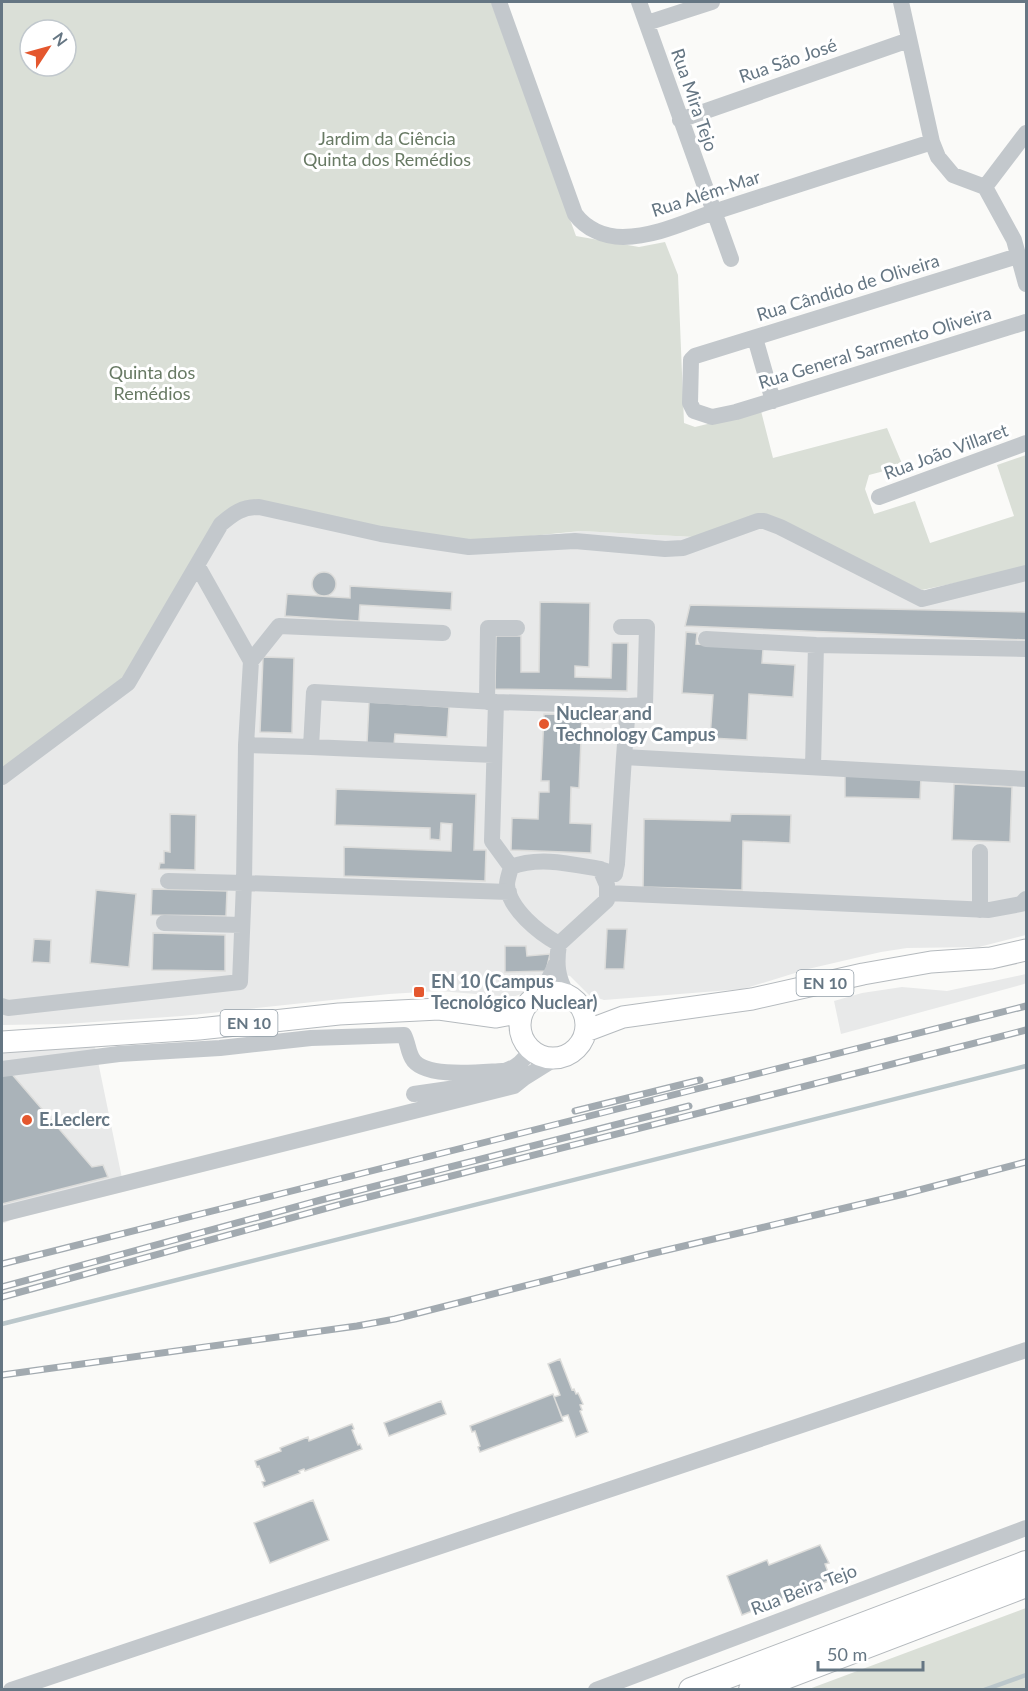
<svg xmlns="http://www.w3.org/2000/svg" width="1028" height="1691" font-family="Lato,sans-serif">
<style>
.built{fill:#e8e9e9}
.green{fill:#dadfd7;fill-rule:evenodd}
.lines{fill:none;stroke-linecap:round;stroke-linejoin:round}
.stream{stroke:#bbc7cb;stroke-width:4.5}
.building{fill:#aab3b9;stroke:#dcdcda;stroke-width:1.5}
.major-casing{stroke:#b5babe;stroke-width:23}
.highway-casing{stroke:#b4b9bd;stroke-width:26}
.minor{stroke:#c3c8cc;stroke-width:16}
.major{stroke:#fff;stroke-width:21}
.highway{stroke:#fff;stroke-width:24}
.rail-casing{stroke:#a2aab0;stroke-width:7}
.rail{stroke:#fff;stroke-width:4.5;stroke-dasharray:14;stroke-linecap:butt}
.poi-dot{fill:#e4572e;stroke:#fff;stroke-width:2}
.labels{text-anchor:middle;stroke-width:6;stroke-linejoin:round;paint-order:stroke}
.shield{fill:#fff;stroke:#939fa8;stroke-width:1.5}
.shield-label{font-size:16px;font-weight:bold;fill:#657683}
.street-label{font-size:18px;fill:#657683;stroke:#fff}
.park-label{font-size:18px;fill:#687a64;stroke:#fff}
.poi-label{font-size:18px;font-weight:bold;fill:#657683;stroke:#fff;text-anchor:start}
</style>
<rect width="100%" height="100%" fill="#fafaf8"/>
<path class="built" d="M233,507L496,542L581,531L694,537L768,517L920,593L1026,570V935L979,947L907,948L881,952L808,969L743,989L604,1000L589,995L570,976L546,971L536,984L521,994L513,997L439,991L389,994L182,1016L65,1024L2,1025V772Z
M1026,974V983L1024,984L841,1034L834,1001L862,993L902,987L947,991Z
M94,1042L124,1188L27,1213L2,1224V1051Z"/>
<path class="green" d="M2,2H491L576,236L639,247L665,242L678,275L684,423L695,427L761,411L773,458L887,428L903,466L869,475L865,489L874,514L915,501L930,543L1014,516L997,465L1026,455V568L922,590L765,515L694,537L581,531L459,543L245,501L123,677L2,772ZM30,30H66V66H30Z
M1026,1608V1689H809Z"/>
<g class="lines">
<path class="stream" d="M2,1324L1026,1066
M984,1690L1026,1675"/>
</g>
<path class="building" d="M312 584a12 12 0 1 1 24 0a12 12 0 1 1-24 0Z
M350,586L452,592L451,610L360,605L359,621L285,616L287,594L350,598Z
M540,602L590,603L589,667L575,666V677L611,678L612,643H628L627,691L495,689L496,636H521V672H539Z
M690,605L1026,612V640L685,626Z
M686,632L697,633L696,644L763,649L762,663L795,665L793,697L749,694L747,740L710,738L713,695L682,693Z
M263,657L294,658L292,733L260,732Z
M369,702L449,707L447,737L395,734L394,745L367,743Z
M544,714L582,715L579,788L571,787L570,823L592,824L591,853L511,850L512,818L538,819L539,792H549V781H541Z
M845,773L921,776L920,799L845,797Z
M954,784L1012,787L1010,842L952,840Z
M336,789L476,794L474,850H486L485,881L344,876V847L451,851L452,824L441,823L440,840L430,839V828L335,825Z
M170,814L196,815L195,870L159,869L160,863H164V851L170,852Z
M731,814L791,815L790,843L743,841L742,890L643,887L644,819L730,821Z
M152,889L227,891L226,916L151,915Z
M96,890L136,894L129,967L90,963Z
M607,929H627L624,969H605Z
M153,933L225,935V971L152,970Z
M34,939L51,940L50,963L32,962Z
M505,946H526L527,956L550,954L546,971L505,972Z
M10,1072L92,1167L103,1165L108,1177L2,1204V1074Z
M560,1359L572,1390L574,1389L576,1394L578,1393L583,1404L580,1405L582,1410L580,1411L588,1432L576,1437L568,1415L562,1417L554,1397L560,1395L548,1364Z
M553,1394L563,1421L480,1452L478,1447L480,1446L475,1431L472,1432L470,1426Z
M441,1401L446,1414L389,1436L384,1423Z
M352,1424L354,1429L352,1430L358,1445L360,1444L362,1449L305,1471L304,1469L299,1471L300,1473L264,1487L262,1482L265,1481L259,1466L257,1467L255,1461L281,1451L280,1448L308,1437L309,1441Z
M313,1500L329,1540L270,1563L254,1523Z
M820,1545L829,1563L825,1564L831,1580L742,1615L727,1576L767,1560L769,1565Z"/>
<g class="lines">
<g class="major-casing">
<path id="major" d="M520 1025a33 33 0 1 1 66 0a33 33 0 1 1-66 0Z
M586,1031L623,1017L752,999L863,974L931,962L991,958L1026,950
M2,1042L199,1029L339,1014L439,1009L496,1017L522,1012"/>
</g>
<g class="highway-casing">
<path id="highway" d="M691,1690L1026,1563
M751,1690L1026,1585"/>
</g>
<path class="minor" d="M499,2L575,214C586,229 604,237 623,237C660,236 688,220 723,209C793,186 862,164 932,142
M639,2L731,259
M901,2L932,142L938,157L953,175L985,187L1014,240L1026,284
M647,23L712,2
M680,120L909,40
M985,187L1026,133
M1018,256L695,356L691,360L690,403L694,411L712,417L736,412L1026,322
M755,338L773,401
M879,497L1026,443
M197,565L251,661
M621,627H647L645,705L628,706
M706,639L816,645L1026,649
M487,702L488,628H517
M246,745L251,661L279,626L443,633
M311,747L246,745L244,883L509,892
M494,755L311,747L314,692L496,702
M813,767L816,645
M2,777L128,683L221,524C234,513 242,507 259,507L381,534L469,547L575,541L665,549L683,548L758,521H764L780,527L922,599L1026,573
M511,867L492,841L496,702L628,706L624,757
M600,869L615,874L617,864L624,757L1026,779
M608,893L989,910L1021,904L1026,899
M980,910V852
M164,923L242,925
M559,944C539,933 509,909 507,885C507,879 510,872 511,867C539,856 571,864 600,869L607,885V900L559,944C556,964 557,977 567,994
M532,999L545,987L556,964
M2,1006L8,1008L240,982L244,883L168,881
M2,1069L119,1054L220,1048L311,1038L404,1035C408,1043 408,1051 412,1058C423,1079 481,1072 502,1071
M496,1073C513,1070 522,1064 531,1049
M414,1094L524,1078L556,1058
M2,1214L514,1086L524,1078
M11,1690L1026,1350
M596,1690L1026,1528"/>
<use href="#major" class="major"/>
<use href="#highway" class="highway"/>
<g class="rail-casing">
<path id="rail" d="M575,1111L700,1080
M2,1264L1026,1006
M2,1287L321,1200L689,1106
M2,1297L349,1202L1026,1030
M2,1375L357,1326L395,1319L650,1254L904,1194L1026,1162"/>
</g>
<use href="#rail" class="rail"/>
</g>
<g class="poi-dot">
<circle cx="544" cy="724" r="6"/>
<rect x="413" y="986" width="12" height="12" rx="3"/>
<circle cx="27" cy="1120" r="6"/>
</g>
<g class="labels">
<g class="shield">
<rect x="796.5" y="970" width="57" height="26" rx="4.5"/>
<rect x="220.5" y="1010" width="57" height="26" rx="4.5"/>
</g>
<g class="shield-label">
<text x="825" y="989">EN 10</text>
<text x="249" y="1029">EN 10</text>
</g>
<g class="street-label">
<text transform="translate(788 61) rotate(-19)" y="6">Rua São José</text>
<text transform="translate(694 100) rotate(71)" y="6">Rua Mira Tejo</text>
<text transform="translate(706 194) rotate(-18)" y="6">Rua Além-Mar</text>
<text transform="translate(848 288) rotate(-17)" y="6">Rua Cândido de Oliveira</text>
<text transform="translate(875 348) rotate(-17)" y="6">Rua General Sarmento Oliveira</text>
<text transform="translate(946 452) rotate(-20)" y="6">Rua João Villaret</text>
<text transform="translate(804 1590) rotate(-21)" y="6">Rua Beira Tejo</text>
</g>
<g class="park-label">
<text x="387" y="145">Jardim da Ciência<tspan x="387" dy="21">Quinta dos Remédios</tspan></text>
<text x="152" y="379">Quinta dos<tspan x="152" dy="21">Remédios</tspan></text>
</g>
<g class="poi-label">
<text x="556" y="720">Nuclear and<tspan x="556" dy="21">Technology Campus</tspan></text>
<text x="431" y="988">EN 10 (Campus<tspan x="431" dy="21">Tecnológico Nuclear)</tspan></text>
<text x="39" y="1126">E.Leclerc</text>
</g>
</g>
<rect width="1028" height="1691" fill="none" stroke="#657683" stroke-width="6"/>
<g transform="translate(48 48) rotate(54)"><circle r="28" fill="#ffffff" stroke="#c1c8cd" stroke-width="1.5"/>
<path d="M0-4.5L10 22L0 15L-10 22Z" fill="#e4572e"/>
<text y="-9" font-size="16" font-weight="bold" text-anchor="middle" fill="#657683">N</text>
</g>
<path d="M818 1661v9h105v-9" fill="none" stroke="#657683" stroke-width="3"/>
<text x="827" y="1661" font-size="18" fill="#657683" stroke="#ffffff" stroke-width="4.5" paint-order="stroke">50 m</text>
</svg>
